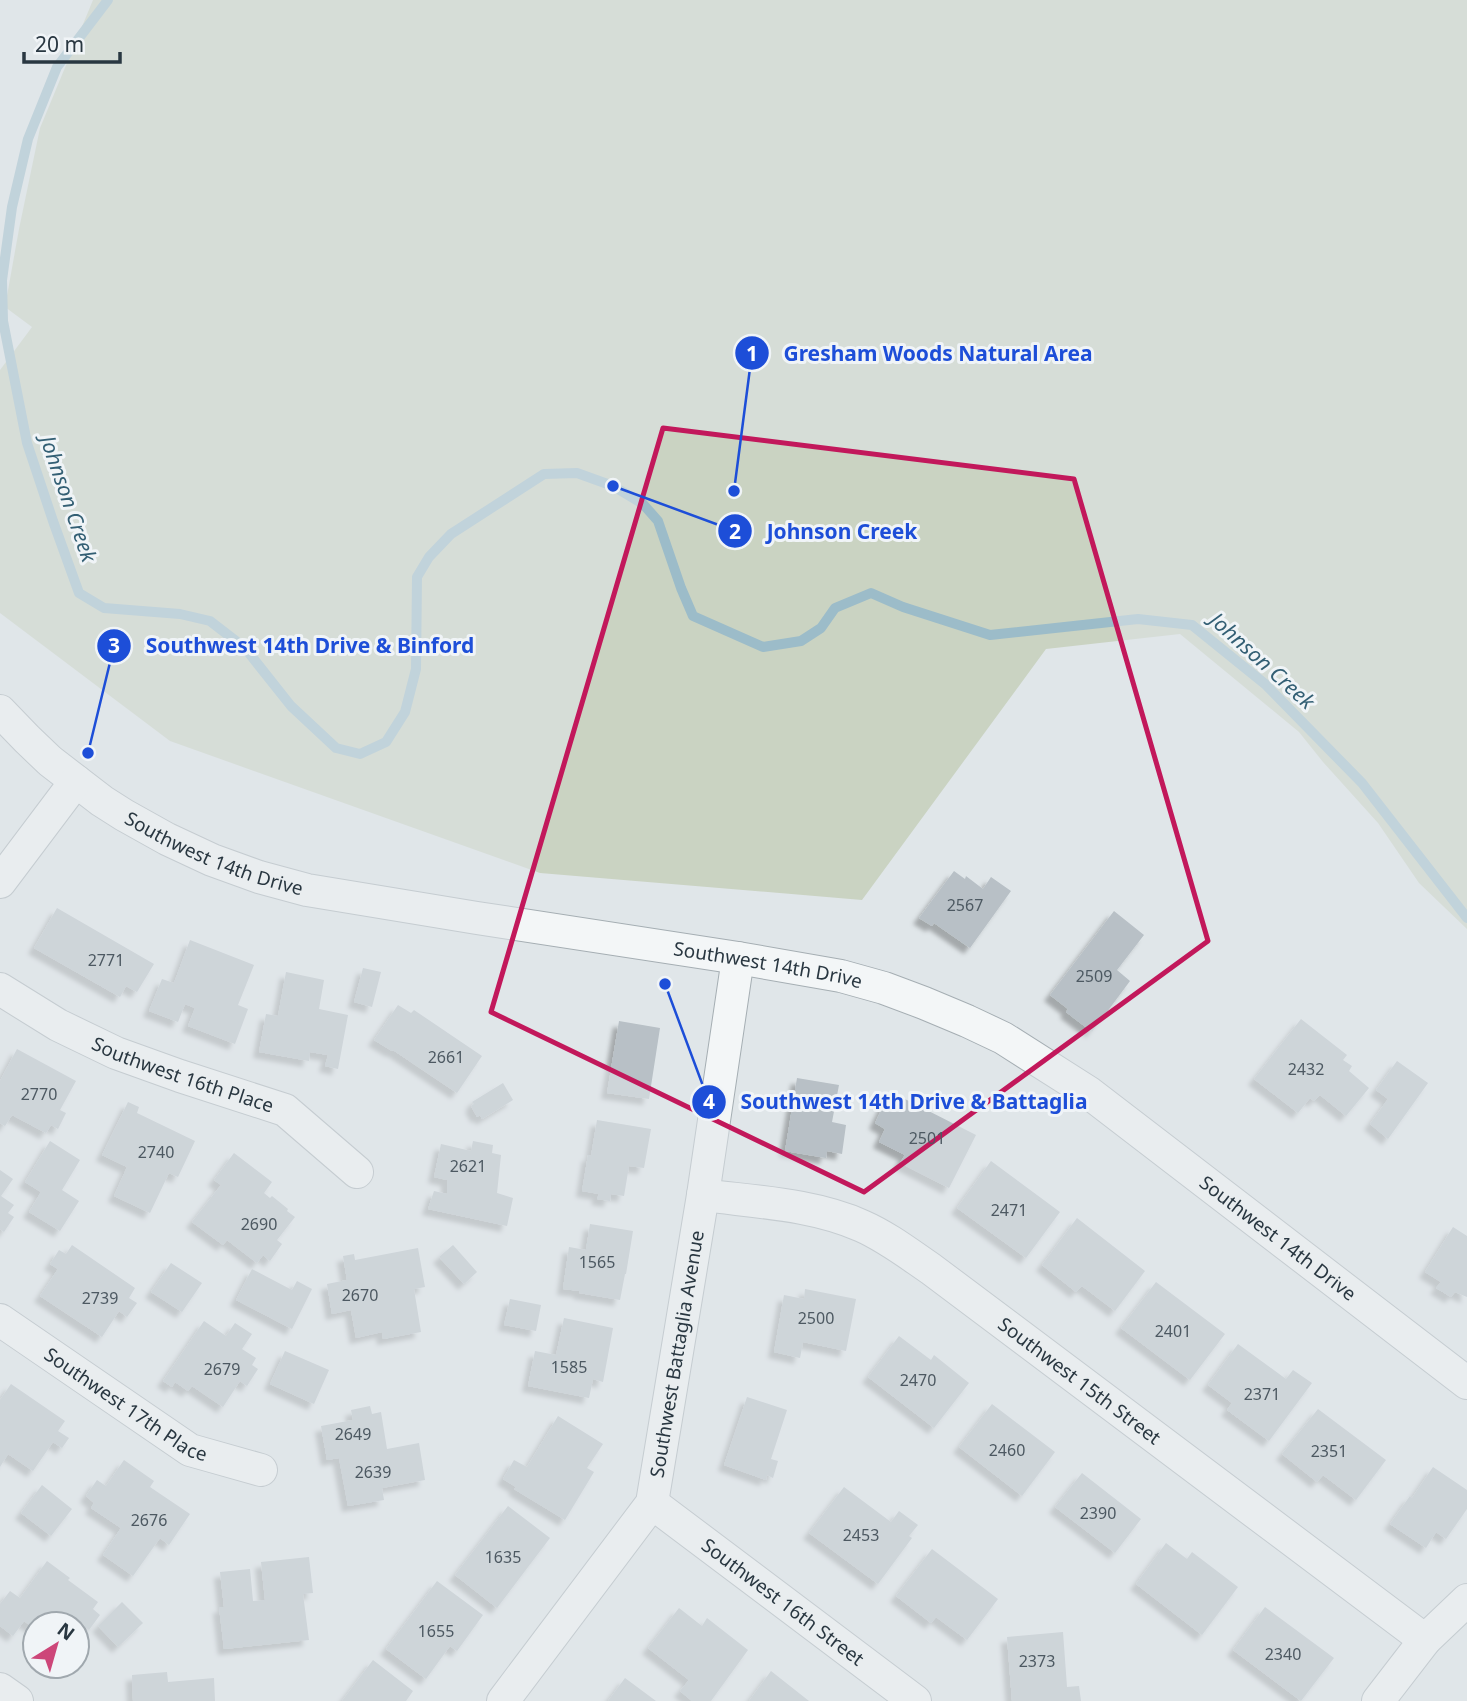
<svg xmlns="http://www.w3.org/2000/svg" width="1467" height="1701" font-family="'Noto Sans',sans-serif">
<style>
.green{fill:#cad3c2}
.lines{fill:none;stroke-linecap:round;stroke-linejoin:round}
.stream{stroke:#9cbcc9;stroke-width:10}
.building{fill:#b8c0c6;filter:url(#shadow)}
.minor-casing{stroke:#a5aeb3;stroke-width:34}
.minor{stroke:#f3f6f7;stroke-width:32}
.marked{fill:none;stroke:#c2185b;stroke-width:5;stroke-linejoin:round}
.labels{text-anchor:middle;stroke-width:6;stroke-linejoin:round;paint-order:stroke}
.number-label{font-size:16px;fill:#4d5962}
.street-label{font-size:19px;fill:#293741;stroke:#f0f4f7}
.water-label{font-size:21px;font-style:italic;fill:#335f74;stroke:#f0f4f7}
.leader{fill:none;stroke:#1d4ed8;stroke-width:2.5}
.callout-dot{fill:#1d4ed8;stroke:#f0f4f7;stroke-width:2.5}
.mark-label{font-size:21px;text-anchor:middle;font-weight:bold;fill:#fff}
.callout-label{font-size:21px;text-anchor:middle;font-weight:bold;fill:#1d4ed8;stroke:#f0f4f7;stroke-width:6;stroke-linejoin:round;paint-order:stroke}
</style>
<defs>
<filter id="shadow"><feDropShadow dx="-6" dy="6" stdDeviation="2" flood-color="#0004"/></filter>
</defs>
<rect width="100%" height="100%" fill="#e0e6e9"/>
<path class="green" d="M93,0H1467V929L1419,883L1378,823L1323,762L1299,732L1180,634L1046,649L862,900L540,873L170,741L0,613V370L32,327L5,307L19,229L40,128Z"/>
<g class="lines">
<path class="stream" d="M108,0L57,67L28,139L12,207L2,280L3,321L27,443L53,521L79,593L104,608L180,614L210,621L245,648L291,706L336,748L360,754L386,742L405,712L416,669L417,577L429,557L451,534L544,474L577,473L613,486L643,504L658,521L681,588L693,616L763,647L801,641L821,628L835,608L871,593L903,607L990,635L1138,619L1192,625L1265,684L1362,783L1467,918"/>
</g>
<path class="building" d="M954,871L965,879L966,876L983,889L991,877L1011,891L970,948L934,923L932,926L919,918Z
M57,908L154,964L137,992L126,986L120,997L34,948Z
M1114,911L1144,935L1117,970L1130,981L1092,1032L1066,1012L1068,1009L1050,995Z
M190,940L254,965L238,1005L248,1009L235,1044L188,1026L195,1008L185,1004L178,1022L149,1011L162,979L174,983Z
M363,968L381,972L372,1007L354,1002Z
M286,972L324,980L319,1009L348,1015L338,1069L325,1066L328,1055L310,1052L309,1061L259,1052L266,1014L278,1016Z
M398,1005L411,1013L414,1010L482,1056L457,1093L393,1050L392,1051L374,1040Z
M1301,1019L1347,1055L1343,1060L1352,1066L1349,1071L1369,1088L1346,1116L1320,1095L1314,1101L1310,1098L1298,1113L1254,1079Z
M619,1021L660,1028L649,1099L607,1093Z
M17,1049L76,1081L60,1110L66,1113L58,1129L51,1125L46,1133L12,1115L5,1126L0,1123V1081Z
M1397,1061L1428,1083L1388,1139L1370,1124L1388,1099L1376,1090Z
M797,1078L839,1085L832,1122L846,1125L842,1154L827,1151L826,1158L785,1151Z
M503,1083L513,1100L482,1119L480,1115L477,1117L471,1106L474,1104L472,1102Z
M888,1096L899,1101L901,1097L976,1135L949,1188L900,1163L905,1155L879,1142L885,1129L875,1123Z
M128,1102L139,1107L137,1113L195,1141L178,1177L169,1173L150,1213L114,1196L127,1167L102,1155Z
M597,1120L651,1129L644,1168L629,1166L624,1196L611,1194L610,1201L597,1199L599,1194L582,1191L588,1155L591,1156Z
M50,1141L80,1160L62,1190L79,1201L60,1231L29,1212L41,1192L25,1182Z
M473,1141L493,1145L492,1153L501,1155L497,1193L513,1198L507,1226L428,1209L434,1191L447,1194V1180L434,1177L441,1144L471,1151Z
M234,1153L272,1182L264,1193L270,1198L272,1196L288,1209L287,1211L295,1217L277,1240L282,1244L270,1261L263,1255L257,1263L227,1240L223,1245L192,1222L221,1185L214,1180Z
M991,1161L1060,1212L1026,1258L957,1208Z
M0,1170L13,1179L1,1196L14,1205L8,1213L14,1217L4,1232L0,1229Z
M1077,1218L1145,1271L1115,1311L1082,1286L1076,1292L1042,1265Z
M590,1224L633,1231L626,1274H625L620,1300L579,1293L580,1291L563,1289L569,1247L586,1250Z
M1453,1227L1467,1236V1297L1455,1292L1451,1297L1436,1288L1441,1282L1425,1272Z
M72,1245L135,1288L129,1298L137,1303L127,1317L119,1311L102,1337L40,1296L58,1269L50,1264L59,1250L66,1254Z
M453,1245L477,1272L464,1284L439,1257Z
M418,1248L425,1287L414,1289L421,1332L383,1339L382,1332L356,1338L351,1310L332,1314L327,1284L347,1280L343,1256L354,1254L355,1260Z
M171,1263L202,1283L182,1312L151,1292Z
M252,1269L292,1290L297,1281L312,1289L292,1329L236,1300Z
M1156,1282L1225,1334L1190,1380L1121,1328Z
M805,1289L856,1299L846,1351L803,1342L800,1358L774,1352L784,1295L804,1299Z
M510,1299L541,1305L536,1331L504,1325Z
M564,1318L613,1328L603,1382L593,1379L589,1398L528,1386L535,1351L556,1355Z
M204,1321L226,1336L235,1323L252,1334L242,1349L256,1358L252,1365L258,1369L247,1386L240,1381L223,1407L192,1386L188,1391L175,1382L172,1387L163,1381Z
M899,1336L931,1360L934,1355L969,1383L934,1428L868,1377Z
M1238,1344L1286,1379L1293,1370L1312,1383L1269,1441L1227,1410L1232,1403L1208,1385Z
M285,1351L329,1370L314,1404L270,1384Z
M11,1384L65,1421L58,1431L69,1438L62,1448L53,1442L33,1471L8,1454L0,1467V1400Z
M747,1397L787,1410L771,1459L778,1461L773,1478L767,1475L766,1480L724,1465Z
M992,1404L1055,1452L1022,1496L959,1447Z
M370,1406L372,1414L381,1412L387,1449L419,1443L425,1480L382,1488L384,1500L348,1506L339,1458L327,1460L321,1426L353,1420L351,1410Z
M1318,1409L1386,1460L1356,1500L1323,1475L1317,1482L1282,1454Z
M558,1416L603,1444L587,1468L594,1472L565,1520L514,1489L516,1487L503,1479L514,1460L527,1467Z
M124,1460L154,1481L150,1487L190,1514L169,1545L160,1538L133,1576L103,1555L121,1528L91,1508L94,1503L86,1496L97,1480L106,1486Z
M1433,1467L1467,1490V1509L1446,1539L1436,1532L1426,1548L1390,1524L1410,1496L1412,1498Z
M1082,1473L1141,1519L1115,1553L1055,1507Z
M42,1485L72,1509L51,1536L21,1513Z
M844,1487L891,1522L899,1511L918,1525L909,1536L912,1538L878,1584L809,1533Z
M508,1506L550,1538L497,1608L455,1575Z
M1166,1543L1187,1559L1192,1552L1238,1587L1202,1635L1136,1584Z
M932,1549L998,1599L967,1640L936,1617L931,1623L896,1596Z
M309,1557L313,1593L303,1594L309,1640L224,1649L219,1607H224L220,1572L250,1569L253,1601L265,1600L261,1562Z
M47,1561L70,1578L68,1580L98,1602L93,1609L100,1615L89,1630L84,1626L77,1636V1624H35V1629L24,1621L13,1636L0,1626V1604L10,1591L20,1598Z
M437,1581L483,1615L457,1651L450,1646L426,1679L386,1649Z
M122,1602L143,1623L118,1647L98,1626Z
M1265,1607L1334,1658L1301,1701L1233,1650Z
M679,1608L702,1626L707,1618L748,1650L711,1701H692L680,1691L689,1680L648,1648Z
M1063,1632L1067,1687L1079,1686L1081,1701H1012L1007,1637Z
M373,1660L413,1691L406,1701H342Z
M771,1671L809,1701H749Z
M167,1672L168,1682L214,1678L215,1701H133L132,1675Z
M625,1678L656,1701H608Z"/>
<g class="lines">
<g class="minor-casing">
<g id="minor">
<path id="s1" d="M0,711L27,739L50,761L102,801L124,815L167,839L212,860L259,877L307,890L477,918L738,958L841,976L884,988L924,1003L967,1021L1003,1038L1088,1092L1467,1383"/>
<path d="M0,882L76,781"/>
<path id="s2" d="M0,989L58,1025L116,1053L180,1076L285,1110L357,1172"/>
<path id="s3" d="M703,1195C755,1202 813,1204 862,1226C887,1237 909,1254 931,1269L1425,1640"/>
<path id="s4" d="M0,1320L190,1450L261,1470"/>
<path id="s5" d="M652,1503L915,1701"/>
<path d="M0,1689L17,1701"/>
<path id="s6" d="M503,1701L652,1503L703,1195L738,958"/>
<path d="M1378,1701L1425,1640L1467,1600"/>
</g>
</g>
<use href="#minor" class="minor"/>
</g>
<path d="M0 0H1467V1701H0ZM663,428L1074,479L1208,941L864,1192L491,1012Z" fill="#e0e6e9" fill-opacity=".55" fill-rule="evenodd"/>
<path class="marked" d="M663,428L1074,479L1208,941L864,1192L491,1012Z"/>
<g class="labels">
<g class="number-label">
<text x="965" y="911">2567</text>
<text x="106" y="966">2771</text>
<text x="1094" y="982">2509</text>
<text x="446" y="1063">2661</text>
<text x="1306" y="1075">2432</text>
<text x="39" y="1100">2770</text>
<text x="927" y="1144">2501</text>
<text x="156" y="1158">2740</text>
<text x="468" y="1172">2621</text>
<text x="1009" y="1216">2471</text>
<text x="259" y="1230">2690</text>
<text x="597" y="1268">1565</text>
<text x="360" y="1301">2670</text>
<text x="100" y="1304">2739</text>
<text x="816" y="1324">2500</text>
<text x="1173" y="1337">2401</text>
<text x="569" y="1373">1585</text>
<text x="222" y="1375">2679</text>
<text x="918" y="1386">2470</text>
<text x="1262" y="1400">2371</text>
<text x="353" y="1440">2649</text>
<text x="1007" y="1456">2460</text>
<text x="1329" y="1457">2351</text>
<text x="373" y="1478">2639</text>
<text x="1098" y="1519">2390</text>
<text x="149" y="1526">2676</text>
<text x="861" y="1541">2453</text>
<text x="503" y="1563">1635</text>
<text x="436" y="1637">1655</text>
<text x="1283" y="1660">2340</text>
<text x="1037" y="1667">2373</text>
</g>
<g class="street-label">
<text dy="7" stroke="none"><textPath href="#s1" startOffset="261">Southwest 14th Drive</textPath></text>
<text dy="7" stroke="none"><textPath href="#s1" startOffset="828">Southwest 14th Drive</textPath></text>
<text dy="7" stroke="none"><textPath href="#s2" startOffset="203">Southwest 16th Place</textPath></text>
<text dy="7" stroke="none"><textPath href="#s1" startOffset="1416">Southwest 14th Drive</textPath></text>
<text dy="7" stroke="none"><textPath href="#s6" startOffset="399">Southwest Battaglia Avenue</textPath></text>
<text dy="7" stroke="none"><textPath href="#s3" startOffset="430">Southwest 15th Street</textPath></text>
<text dy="7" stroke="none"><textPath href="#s4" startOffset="152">Southwest 17th Place</textPath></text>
<text dy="7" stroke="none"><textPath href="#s5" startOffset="164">Southwest 16th Street</textPath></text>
</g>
<g class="water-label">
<text transform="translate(68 499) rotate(71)" y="7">Johnson Creek</text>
<text transform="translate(1262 661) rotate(42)" y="7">Johnson Creek</text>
</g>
</g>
<path class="leader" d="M734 491L752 353M613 486L735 531M88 753L114 646M665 984L709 1102"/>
<g class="callout-dot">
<circle cx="734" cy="491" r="7"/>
<circle cx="613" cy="486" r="7"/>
<circle cx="88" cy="753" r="7"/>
<circle cx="665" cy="984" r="7"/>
<circle cx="752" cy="353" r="18"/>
<circle cx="735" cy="531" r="18"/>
<circle cx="114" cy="646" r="18"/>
<circle cx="709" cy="1102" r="18"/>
</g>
<g class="mark-label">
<text x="752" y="361">1</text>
<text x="735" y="539">2</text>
<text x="114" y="653">3</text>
<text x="709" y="1109">4</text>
</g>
<g class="callout-label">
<text x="938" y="361">Gresham Woods Natural Area</text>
<text x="842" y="539">Johnson Creek</text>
<text x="310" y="653">Southwest 14th Drive &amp; Binford</text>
<text x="914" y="1109">Southwest 14th Drive &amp; Battaglia</text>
</g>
<g transform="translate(56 1645) rotate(37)"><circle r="33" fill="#f0f4f7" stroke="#a0a8ae" stroke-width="2"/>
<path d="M0-5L12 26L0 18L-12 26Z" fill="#cd4679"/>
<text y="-10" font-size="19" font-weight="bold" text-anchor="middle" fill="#293741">N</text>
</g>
<path d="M24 52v10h96v-10" fill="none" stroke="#293741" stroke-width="3.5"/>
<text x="35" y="52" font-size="21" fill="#293741" stroke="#f0f4f7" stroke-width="5" paint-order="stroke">20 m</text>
</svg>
